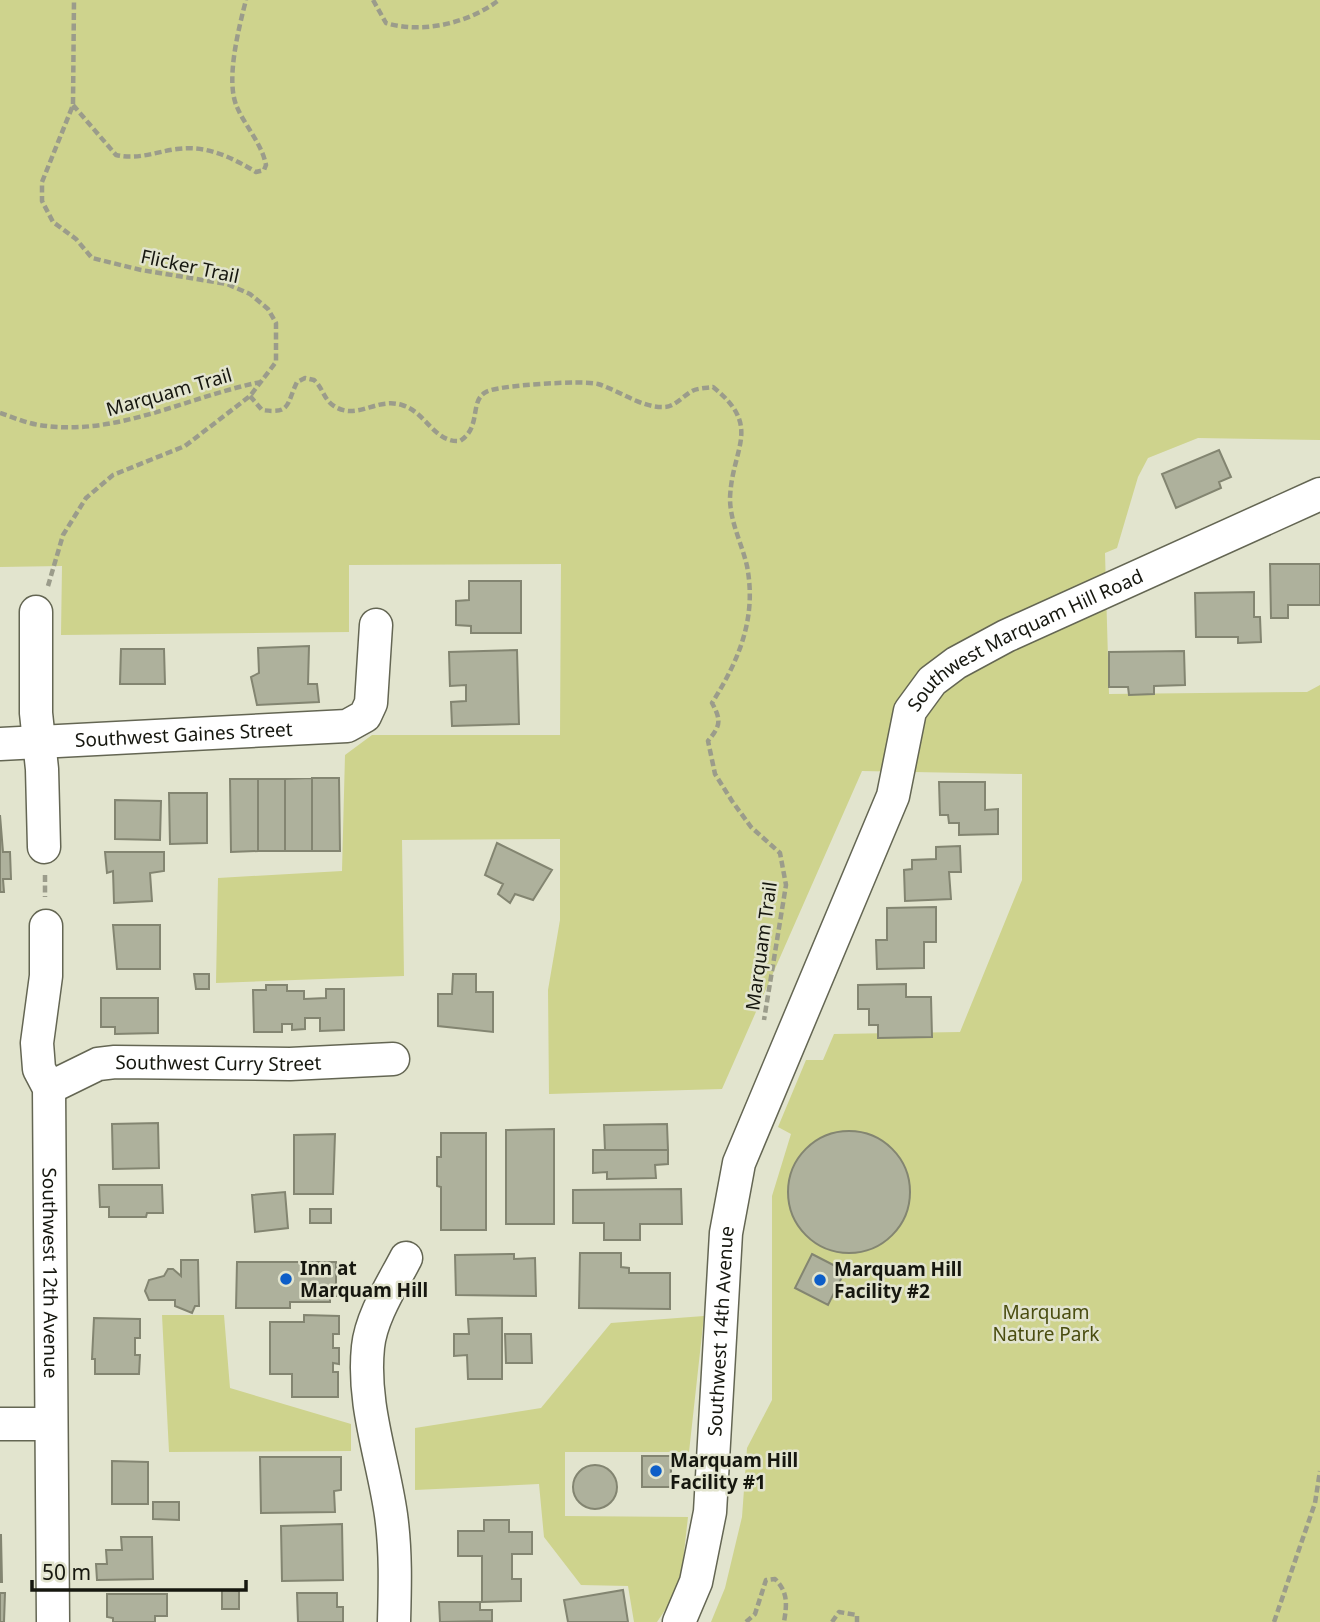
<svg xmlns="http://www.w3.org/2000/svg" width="1320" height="1622" font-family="'Noto Sans',sans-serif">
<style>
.green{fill:#ced38d}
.building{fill:#aeb19c;stroke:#838571;stroke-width:2}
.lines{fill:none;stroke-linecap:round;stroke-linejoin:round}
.minor-casing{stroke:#646653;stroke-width:35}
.path{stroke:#9b9c8b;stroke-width:4.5;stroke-dasharray:7 3.5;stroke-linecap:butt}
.minor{stroke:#fff;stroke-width:32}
.poi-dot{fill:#0d5ec8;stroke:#e2e4ce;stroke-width:2.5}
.labels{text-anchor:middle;stroke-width:5;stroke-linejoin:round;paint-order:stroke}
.street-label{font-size:19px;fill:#16170f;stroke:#e2e4ce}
.poi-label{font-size:19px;font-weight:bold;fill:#16170f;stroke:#e2e4ce;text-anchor:start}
.park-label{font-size:19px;fill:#4a4d10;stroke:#e2e4ce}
</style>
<rect width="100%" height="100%" fill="#e2e4ce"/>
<path class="green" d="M0,0H1320V440L1198,438L1148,458L1138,477L1117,548L1105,553L1109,694L1307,692L1320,685V1622H711L725,1588L742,1517L747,1448L772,1400V1196L791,1134L778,1127L806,1060H823L834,1034L960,1032L1022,880V774L862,771L722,1089L549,1094L548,990L560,920V839L402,840L404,976L216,983L218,878L342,871L345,755L372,735H560L561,564L349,565V632L61,635L62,566L0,567Z
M162,1315H224L230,1388L351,1424V1451L169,1452Z
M704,1316L689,1452H565V1516L688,1517L680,1588L657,1622H634L628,1586L581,1585L544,1537L539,1484L415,1490V1428L541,1408L611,1323Z"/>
<path class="building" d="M1219,450L1231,477L1219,482L1221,488L1176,508L1162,474Z
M1270,564H1320V605H1288V618H1271Z
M469,581H521V633H471V626L456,625V601L469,600Z
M1254,592V617H1260L1261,642L1238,643V637H1196L1195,593Z
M309,646L308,684H317L319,702L257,705L251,677L259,673L258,648Z
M121,649H164L165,684H120Z
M517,650L519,724L452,726L451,702L466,701V685L450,686L449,652Z
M1184,651L1185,685L1154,686V694L1129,695L1128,687H1109V652Z
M312,778V851H285V779Z
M312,778H339L340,851H312Z
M230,779H258V851L231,852Z
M258,779H285V851H258Z
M939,782H985V810L998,809V834L959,835V823H949L948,815H940Z
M169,793H207V843L170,844Z
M115,800L161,801L160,840L115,839Z
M0,815L3,852H10L11,879H3L4,892H0Z
M497,843L552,870L533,900L515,894L510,903L498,894L503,884L485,875Z
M960,846L961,872H949L951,899L905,901L904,870L912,869V860L936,859V847Z
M105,852H164V871L150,873L152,901L114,903L113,871L107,873Z
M936,907V942H924V968L877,969L876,940H887V908Z
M113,925H160V969H117Z
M194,974H209V989H196Z
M453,974H476V992H493V1032L438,1026V994H452Z
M906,984V997H931L932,1037L878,1038V1025H869V1009H858V985Z
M266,985H287V991H304V999L326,998V989H344V1030L320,1031V1018H305V1029L292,1030V1024H282V1032H254L253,990H266Z
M101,998H158V1033L115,1034V1027H101Z
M158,1123L159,1168L113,1169L112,1124Z
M667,1124L668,1150H605L604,1125Z
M554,1129V1224H506V1130Z
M788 1192a61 61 0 1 1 122 0a61 61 0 1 1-122 0Z
M441,1133H486V1230H441V1187L437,1186V1157H441Z
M335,1134L333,1194H294V1135Z
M593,1150H668V1164L655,1165L656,1178L607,1179V1172L593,1173Z
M99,1185H162L163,1213H147L146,1217H109V1207H100Z
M681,1189L682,1224H640V1240H604V1223H573V1190Z
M285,1192L288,1228L255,1232L252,1195Z
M310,1209H331V1223H310Z
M580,1253H621V1267L629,1268V1273H670V1309L579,1308Z
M514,1254V1259L535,1258L536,1296L456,1295L455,1255Z
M812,1254L845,1271L828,1305L795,1288Z
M181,1260H198L199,1306H195L192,1313L175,1306V1300H149L145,1291L149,1280L164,1276L168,1269H173L181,1276Z
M237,1262H336V1296H330V1302H290V1308H236Z
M304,1315L339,1316V1334H333V1348H339V1364L333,1363V1372H338V1397H292V1374H270V1322H304Z
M94,1318L140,1319V1338H135V1355H140L139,1374H95V1359H92Z
M502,1318V1379H468L467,1355L454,1356V1334H469L468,1319Z
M505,1334H531L532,1363H506Z
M642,1456H671V1487H642Z
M260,1457H341V1490L334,1491L335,1512L261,1513Z
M112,1461L148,1462V1504H112Z
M573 1487a22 22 0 1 1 44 0a22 22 0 1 1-44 0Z
M153,1502H179V1520L153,1519Z
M484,1520H509V1532H532V1554H512V1579H521V1601L482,1602V1556H458V1531H484Z
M342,1524L343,1580L282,1581L281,1526Z
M0,1535H1L2,1582H0Z
M121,1537H152L153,1579L97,1580L96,1564H107L106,1550H122Z
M222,1590L239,1591V1609H222Z
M623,1590L628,1622H568L564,1600Z
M0,1593H5L4,1622H0Z
M297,1593H337V1607H343V1622H298Z
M107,1594H167V1616H155V1622H113V1618L107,1617Z
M439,1602H480V1610H492V1621L440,1622Z"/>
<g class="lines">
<g class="minor-casing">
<g id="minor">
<path d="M36,612V713L42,769L44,847"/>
<path id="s1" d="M0,744L347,726L365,716L371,703L376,625"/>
<path id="s2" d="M46,926V976L37,1043L39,1069L49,1088L53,1622"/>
<path id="s3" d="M49,1088L98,1064L115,1062L290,1064L393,1059"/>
<path d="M0,1424H51"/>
<path d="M394,1622C395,1586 396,1551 391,1515C383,1458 362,1405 368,1347C371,1317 392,1285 406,1258"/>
<path id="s4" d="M679,1622L696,1582L710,1512L726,1233L739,1163L893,796L910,711L932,681L956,663L1006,636L1320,494"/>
</g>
</g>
<path class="path" d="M373,0L386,23C423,34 469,23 499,0
M73,105L116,155C138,160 155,152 177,149C207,145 231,157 256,172L264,170L266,165C262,144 245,126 237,107C225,81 239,27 246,0
M250,396L262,410C291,414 286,405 297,382L305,378L314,380C323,388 324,400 334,406C357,421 376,397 402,405C426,412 434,443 460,441C482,427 469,401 486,392C497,385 585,380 598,384C620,391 642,408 664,407C675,407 683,396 692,391C698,388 706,388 713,387C763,427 732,447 730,498C730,522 742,544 747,566C757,618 739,660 712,703C722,721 720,726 708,741L715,774L732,801L751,827L780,853L786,885L764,1020
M0,413C15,418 31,425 47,426C120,435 190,396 261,382
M48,586L63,535L86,498L113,475L185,446L250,396L276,362V323L268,309L250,294L227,284L141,270L92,258L76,239L53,222L42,201V182L73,105L74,0
M45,875V897
M746,1622L755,1614L766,1580L775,1579C788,1592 787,1604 784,1622
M832,1622L839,1612L857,1615V1622
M1274,1622L1315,1503L1320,1471"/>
<use href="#minor" class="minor"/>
</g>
<g class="poi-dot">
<circle cx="286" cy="1279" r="7"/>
<circle cx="820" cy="1280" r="7"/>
<circle cx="656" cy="1471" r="7"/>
</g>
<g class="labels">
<g class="street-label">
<text transform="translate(190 266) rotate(12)" y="7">Flicker Trail</text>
<text transform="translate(169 392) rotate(-16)" y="7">Marquam Trail</text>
<text dy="7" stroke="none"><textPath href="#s4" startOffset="1088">Southwest Marquam Hill Road</textPath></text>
<text dy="7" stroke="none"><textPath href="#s1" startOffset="184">Southwest Gaines Street</textPath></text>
<text transform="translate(761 946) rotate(-82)" y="7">Marquam Trail</text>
<text dy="7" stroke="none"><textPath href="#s3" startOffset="175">Southwest Curry Street</textPath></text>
<text dy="7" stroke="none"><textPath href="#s2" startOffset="350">Southwest 12th Avenue</textPath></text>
<text dy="7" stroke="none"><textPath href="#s4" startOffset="296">Southwest 14th Avenue</textPath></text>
</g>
<g class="poi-label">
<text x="300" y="1275">Inn at<tspan x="300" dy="22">Marquam Hill</tspan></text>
<text x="834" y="1276">Marquam Hill<tspan x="834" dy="22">Facility #2</tspan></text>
<text x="670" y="1467">Marquam Hill<tspan x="670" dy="22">Facility #1</tspan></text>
</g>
<g class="park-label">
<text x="1046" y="1319">Marquam<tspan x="1046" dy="22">Nature Park</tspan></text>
</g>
</g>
<path d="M32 1580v10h214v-10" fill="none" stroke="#16170f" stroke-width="3.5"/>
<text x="42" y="1580" font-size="21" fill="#16170f" stroke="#e2e4ce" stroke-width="5" paint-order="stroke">50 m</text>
</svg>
